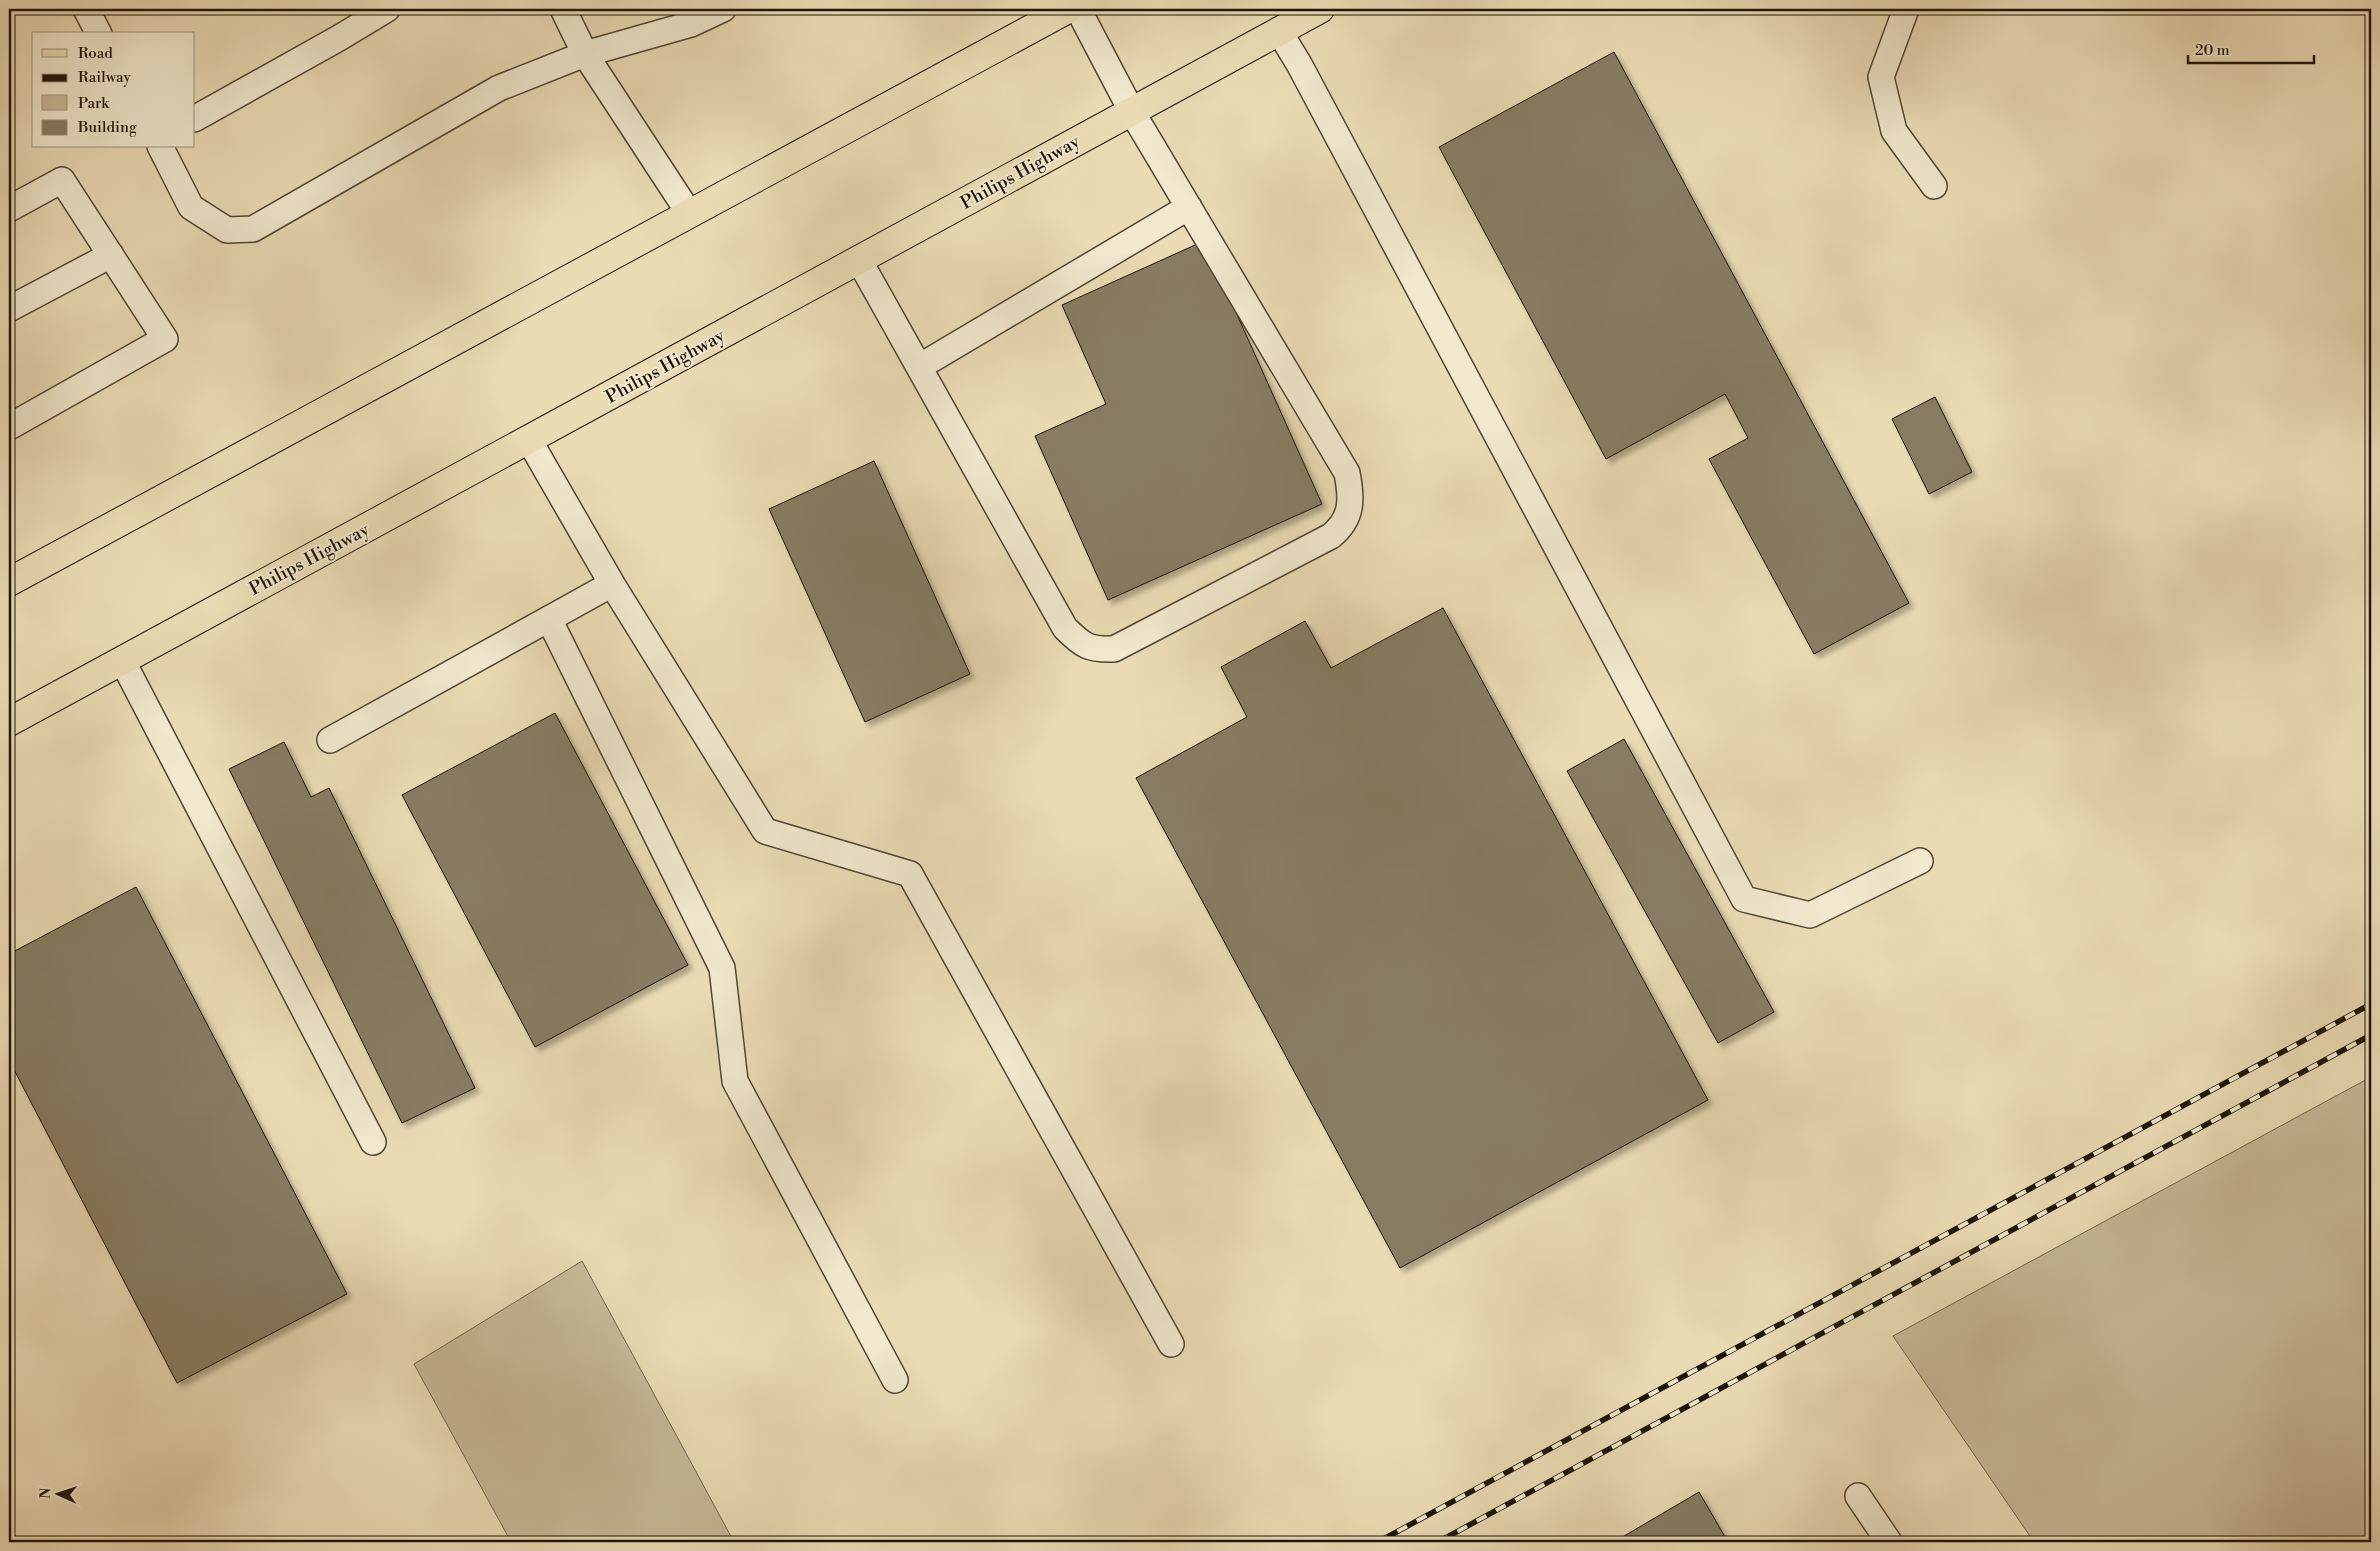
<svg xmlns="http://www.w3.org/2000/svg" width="2380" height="1551" font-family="'Libre Bodoni',serif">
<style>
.green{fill:#c7b997;stroke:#726652}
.building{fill:#887b63;stroke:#1e140c;filter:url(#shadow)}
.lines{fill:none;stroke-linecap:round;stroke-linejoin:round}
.lane-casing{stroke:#514636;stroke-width:28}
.primary-casing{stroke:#1e140c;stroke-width:30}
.lane{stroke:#f1e8ce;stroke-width:25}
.primary{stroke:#eadbb4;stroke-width:28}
.rail-casing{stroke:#1e140c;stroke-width:5.5}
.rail{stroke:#f1e8ce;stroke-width:4;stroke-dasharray:11;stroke-linecap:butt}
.labels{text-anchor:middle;stroke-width:4;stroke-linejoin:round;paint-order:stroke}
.street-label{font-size:18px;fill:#1e140c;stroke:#f1e8ce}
</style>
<defs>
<filter id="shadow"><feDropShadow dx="4.5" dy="4.5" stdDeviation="2.5" flood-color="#0004"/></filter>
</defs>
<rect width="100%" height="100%" fill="#eadbb4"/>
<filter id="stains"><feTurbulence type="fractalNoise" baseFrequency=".004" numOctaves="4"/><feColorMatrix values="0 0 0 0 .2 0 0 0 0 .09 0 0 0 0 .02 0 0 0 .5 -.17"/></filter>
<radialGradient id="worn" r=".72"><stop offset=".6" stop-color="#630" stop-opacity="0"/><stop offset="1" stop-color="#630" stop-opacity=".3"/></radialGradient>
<path class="green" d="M2371,1077V1542H2034L1893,1336Z
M582,1261L734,1542H511L414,1364Z"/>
<path class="building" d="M1614,52L1909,603L1814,654L1709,459L1748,438L1725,394L1606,459L1439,147Z
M1204,241L1322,504L1108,600L1035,436L1106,404L1062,305Z
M1935,397L1972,472L1929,494L1892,419Z
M874,461L970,674L865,722L769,509Z
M1443,608L1708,1100L1400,1268L1136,778L1247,717L1221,667L1305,621L1331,668Z
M555,713L688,965L535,1047L402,795Z
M1624,739L1774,1012L1718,1043L1567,771Z
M284,742L311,797L329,788L475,1088L402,1123L229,769Z
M136,887L347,1294L177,1383L9,1060V954Z
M1699,1492L1728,1542H1621L1619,1539Z"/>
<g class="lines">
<g class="lane-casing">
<path id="lane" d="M86,9L99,34
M563,9L585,54L689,213
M1906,9L1881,77L1894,131L1934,186
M1279,31L1299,64L1744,899L1810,915L1920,861
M194,119L339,38L387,9
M160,146L191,207L227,230L253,229L499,88L585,54L691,24L723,9
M9,209L62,180L165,339L9,427
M859,260L1065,628C1083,646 1089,650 1114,649L1331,536C1353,518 1352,499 1347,473L1132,112L1078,9
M9,309L111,255
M919,367L1189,207
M612,584L765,831L910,874L1171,1344
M549,619L722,968L735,1081L895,1380
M122,660L373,1142
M330,740L612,584L529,440
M1858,1496L1889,1542"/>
</g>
<g class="primary-casing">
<path id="primary" d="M9,582L1068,9
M9,722L1320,9"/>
</g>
<use href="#lane" class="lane"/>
<use href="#primary" class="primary"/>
<g class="rail-casing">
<path id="rail" d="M1378,1542L2371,1004
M1438,1542L2371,1035"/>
</g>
<use href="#rail" class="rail"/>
</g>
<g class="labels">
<g class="street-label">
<text transform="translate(1020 172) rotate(-29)" y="6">Philips Highway</text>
<text transform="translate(665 366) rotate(-29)" y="6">Philips Highway</text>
<text transform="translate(309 559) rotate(-28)" y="6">Philips Highway</text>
</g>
</g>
<rect width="2380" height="1551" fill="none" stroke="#eadbb4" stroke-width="30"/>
<rect x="10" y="10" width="2360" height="1531" fill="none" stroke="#1e140c" stroke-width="2.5"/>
<rect x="15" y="15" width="2350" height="1521" fill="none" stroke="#1e140c"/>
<rect x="32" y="32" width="162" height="115" fill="#f1e8ce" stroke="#9d9380"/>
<rect x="42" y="49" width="25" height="8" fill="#eadbb4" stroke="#9d9380"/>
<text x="78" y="58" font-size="15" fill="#1e140c">Road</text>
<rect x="42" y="74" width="25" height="8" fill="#1e140c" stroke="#9d9380"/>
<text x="78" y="82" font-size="15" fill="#1e140c">Railway</text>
<rect x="42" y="95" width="25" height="15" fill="#c7b997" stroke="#9d9380"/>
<text x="78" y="108" font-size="15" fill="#1e140c">Park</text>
<rect x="42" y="120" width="25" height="15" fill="#887b63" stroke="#9d9380"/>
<text x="78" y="132" font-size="15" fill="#1e140c">Building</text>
<g transform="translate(58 1494) rotate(273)" stroke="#f1e8ce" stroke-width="4" paint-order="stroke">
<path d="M0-4L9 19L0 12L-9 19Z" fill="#1e140c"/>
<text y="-8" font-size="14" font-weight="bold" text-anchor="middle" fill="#1e140c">N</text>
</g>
<path d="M2188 55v8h126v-8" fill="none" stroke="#1e140c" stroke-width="2.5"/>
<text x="2195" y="55" font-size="15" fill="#1e140c" stroke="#f1e8ce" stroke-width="4" paint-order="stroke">20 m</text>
<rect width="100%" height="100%" filter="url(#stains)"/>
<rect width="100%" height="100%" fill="url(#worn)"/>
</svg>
